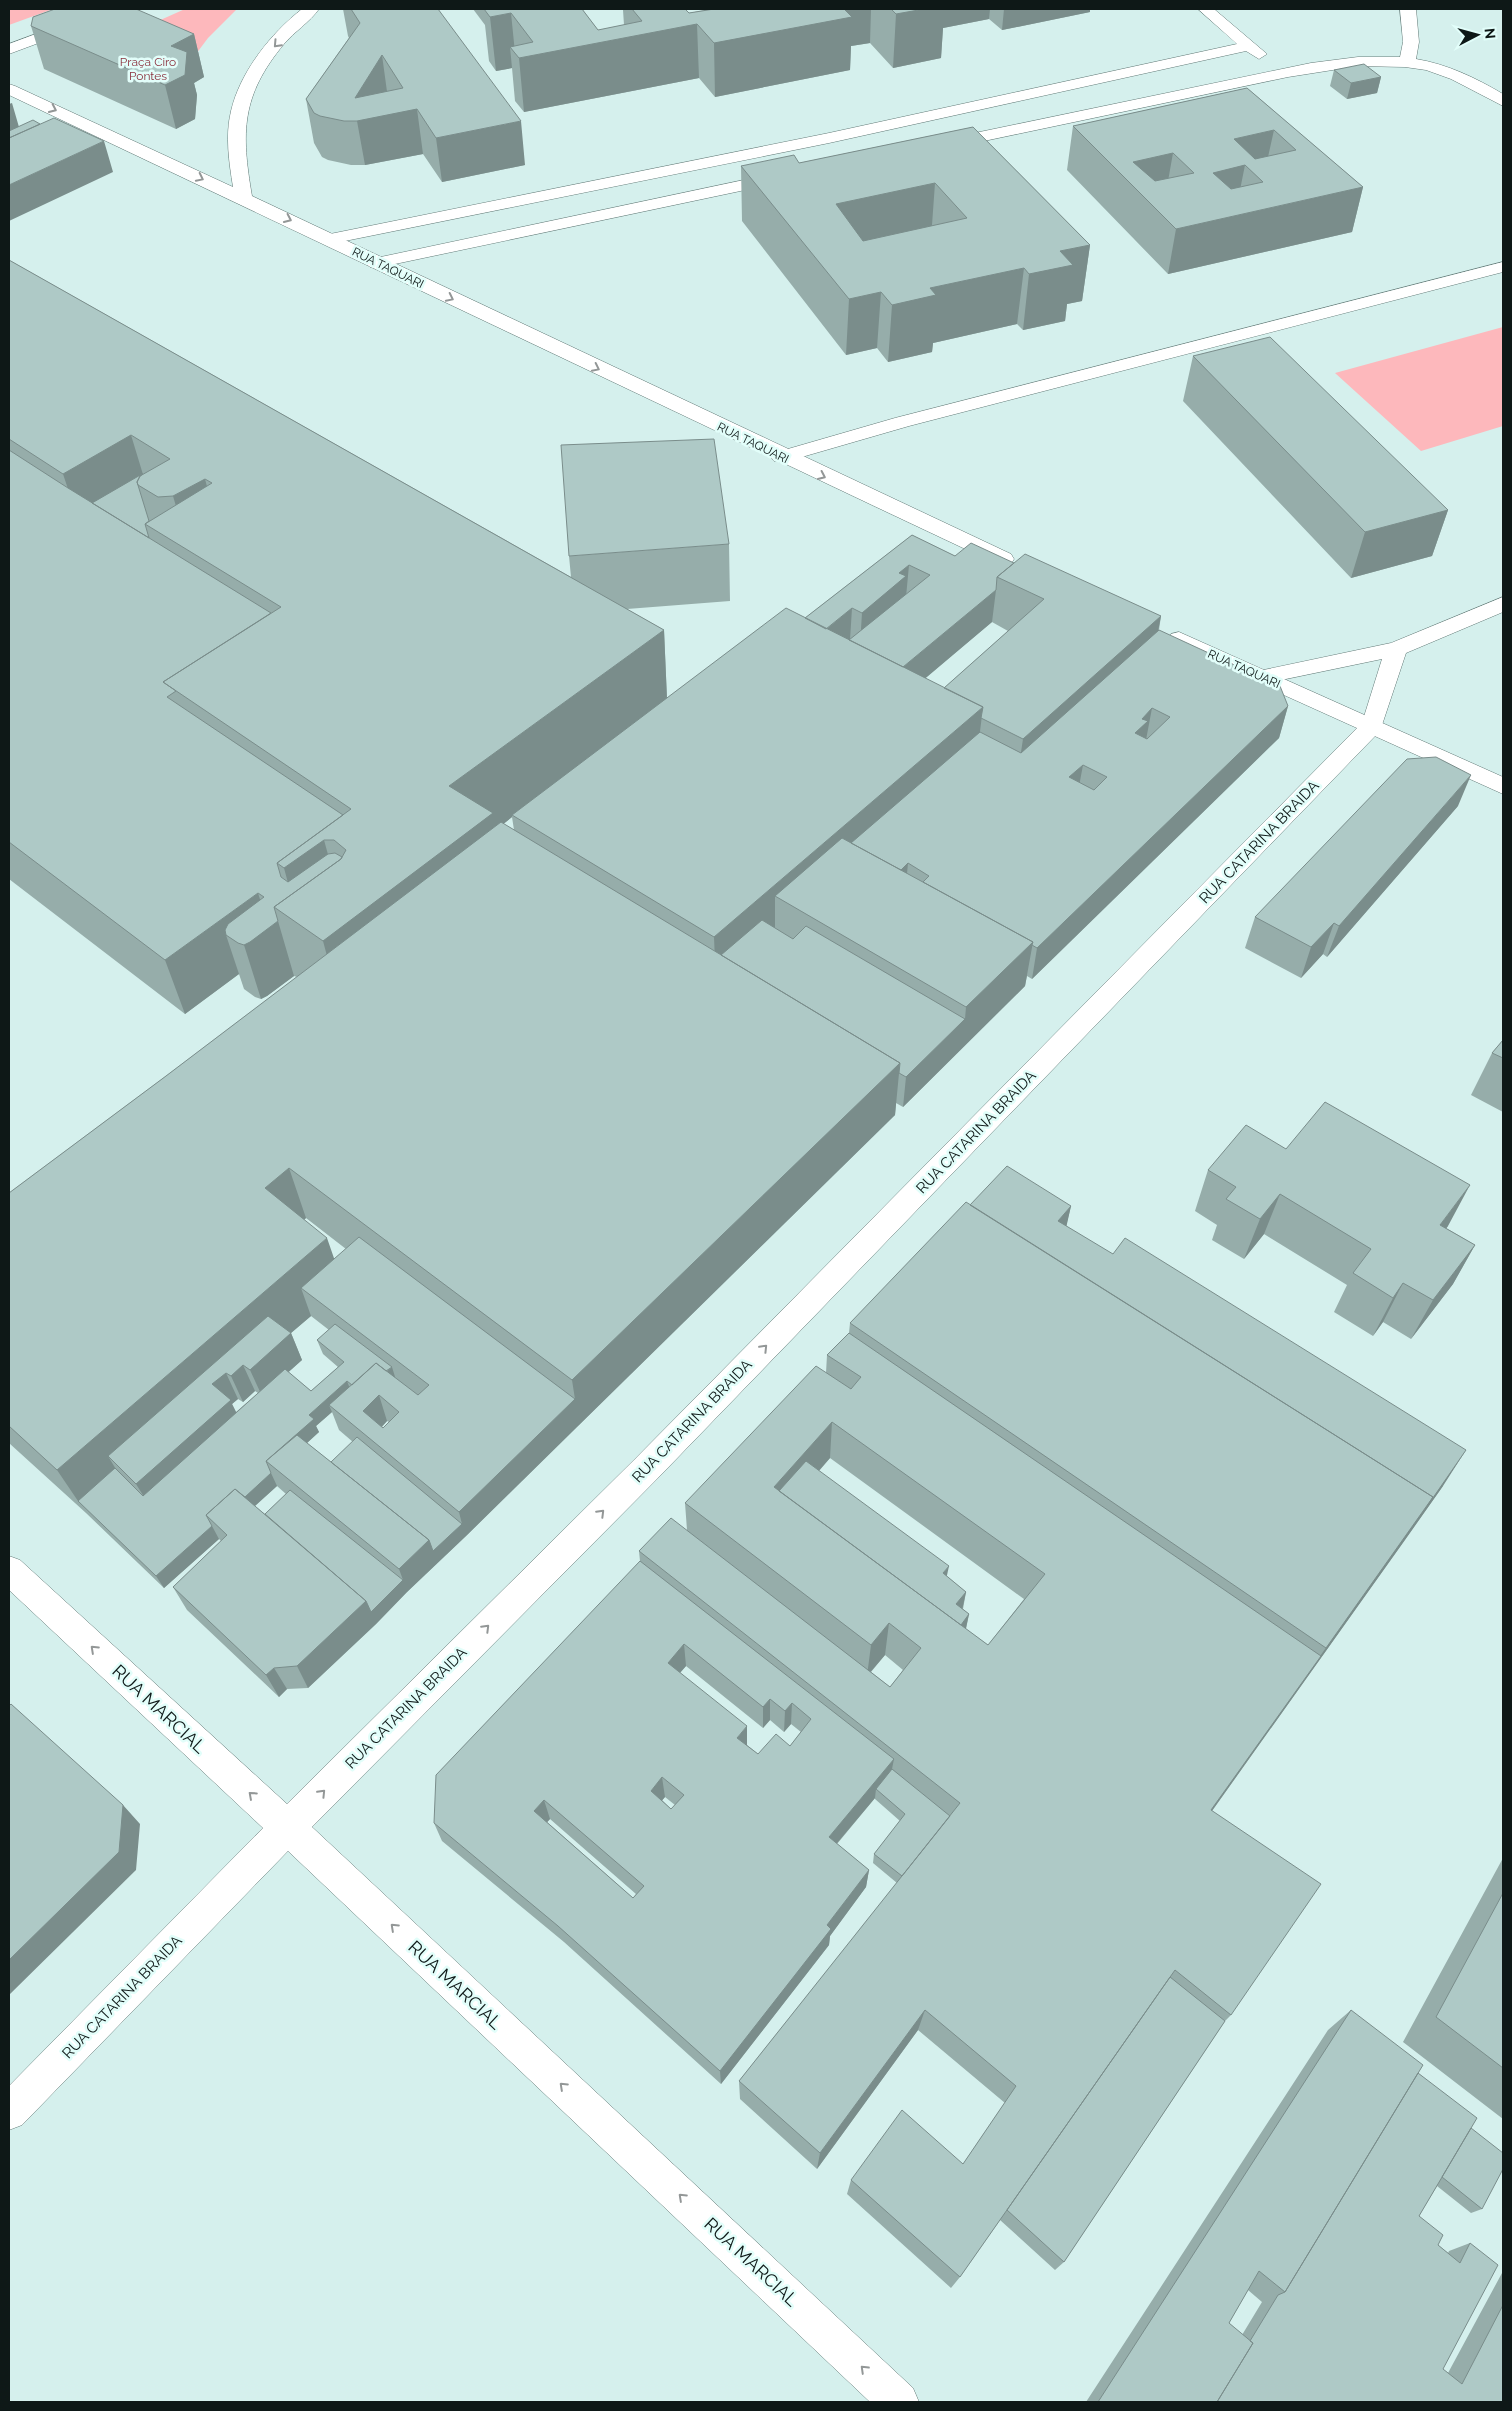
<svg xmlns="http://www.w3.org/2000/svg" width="1512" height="2411" font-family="Raleway,sans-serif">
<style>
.green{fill:#fdb8bc}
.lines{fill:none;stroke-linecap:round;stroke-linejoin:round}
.minor-casing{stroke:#627a77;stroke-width:1}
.major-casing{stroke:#627a77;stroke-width:1}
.minor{fill:#fff;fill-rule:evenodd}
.major{fill:#fff;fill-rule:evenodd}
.wall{fill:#96adaa;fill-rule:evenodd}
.shaded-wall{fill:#7a8d8b}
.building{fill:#aec9c6;stroke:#7a8d8b;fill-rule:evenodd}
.oneway{stroke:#939797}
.labels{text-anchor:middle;stroke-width:5;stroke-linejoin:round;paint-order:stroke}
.far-park-label{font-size:12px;fill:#8b303d;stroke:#e2fefa}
.far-street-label{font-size:12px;fill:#0e1817;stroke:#e2fefa}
.street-label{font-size:15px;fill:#0e1817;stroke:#e2fefa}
.near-street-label{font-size:18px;fill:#0e1817;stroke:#e2fefa}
</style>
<rect width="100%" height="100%" fill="#d5f0ed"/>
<path class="green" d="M9,9H53L9,25Z
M185,9H237L208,38L193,58L53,68Z
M1503,327V426L1421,451L1335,373Z"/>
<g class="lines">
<g class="minor-casing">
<path id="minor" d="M103,9H125L122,12L9,54V44Z
M1198,9H1214L1267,54L1259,59L1246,51L829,143L330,244L324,243L321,239L324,235L330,234L829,133L1237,44Z
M1400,9H1416L1419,42L1416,59C1447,64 1476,78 1503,94V106L1451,79L1426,70L1405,67L1358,66L1288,77L946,149L940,148L938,144L940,140L946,139L1311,63L1358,57H1400L1403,42Z
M777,173L783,174L786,178L783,182L376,268L370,267L367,263L370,259L376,258Z
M1503,262V272L909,426L788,461H774L771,457L774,453L895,418Z
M1503,597V612L1406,653L1380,731L657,1479L312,1827L913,2388L919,2402H870L288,1851L22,2125L9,2130V2086L263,1828L9,1590V1556L20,1560L287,1804L635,1459L1362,723L1382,659L1262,684L1254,682L1251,677L1254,672L1391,643Z"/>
</g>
<g class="major-casing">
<path id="major" d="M302,9H319C310,22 294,32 284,44C241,96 241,132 252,196L1011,554L1014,559L1011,564L1004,566L997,564L872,505L9,95V84L15,86L233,187C229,162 225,136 231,111C240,72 271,33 302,9Z
M1179,632L1503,777V794L1171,644L1168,639L1171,634Z"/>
</g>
<use href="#minor" class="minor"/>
<use href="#major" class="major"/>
</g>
<path class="wall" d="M343,9H438L525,165L442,182L423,154L365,165H351L328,160L322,157L314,143L306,99L349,38L348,36Z
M473,9H582L598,30L624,25L623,10L622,9H685L689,13L711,9H1090V12L1002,30L989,19L943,28L941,58L893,68L870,43L851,46L850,70L715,97L699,78L524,112L515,101L512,68L496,71L489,61L485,25Z
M31,26L194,34L204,77L194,83L197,95L195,119L176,129L44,69Z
M1334,70L1381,77L1377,93L1347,99L1330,86Z
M1247,88L1363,187L1352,232L1168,274L1067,170L1073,126Z
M973,127L1090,245L1082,301L1067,304L1065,321L1023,330L1017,324L933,343L932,352L888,362L877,348L846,355L742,221L741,166L799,163Z
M9,260L571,577L569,556L729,544L730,601L627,609L664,630L667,698L805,618L912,535L955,556L1014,563L1161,616L1159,630L1288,706L1279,738L1032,979L1027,976L1025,986L903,1107L896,1103L895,1115L579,1425L466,1536L407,1592L376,1624L308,1688L287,1689L279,1697L187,1610L173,1587L221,1541L219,1539L164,1588L86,1513L9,1443V1193L166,1076L297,977L294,976L267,996L261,999L255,997L244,989L239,974L185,1014L9,879ZM992,622L1008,631L944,688L925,678ZM512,817L514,830L503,824ZM306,1218L346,1249L334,1259L304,1220ZM311,1316L329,1330L317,1340L323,1354L338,1367L311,1391L288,1372L302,1360L291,1333ZM255,1391L258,1393L236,1412L232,1404L238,1399L243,1402ZM332,1412L339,1430L353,1442L331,1462L307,1443L319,1432L316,1426ZM387,1421L389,1422L383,1428L382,1427ZM277,1486L286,1494L265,1514L255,1506Z
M1193,356L1448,510L1432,556L1351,578L1183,401Z
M1458,806L1327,957L1323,954L1301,978L1245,948L1255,917Z
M1503,1040V1112L1471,1095L1492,1053Z
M1286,1149L1448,1226L1446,1228L1475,1245L1453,1284L1411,1339L1383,1322L1373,1336L1334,1312L1347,1285L1264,1234L1244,1259L1212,1240L1217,1225L1195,1211L1208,1170Z
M970,1205L1071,1206L1066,1226L1443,1486L1212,1811L1231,2015L1225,2021L1064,2262L1055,2270L1000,2220L960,2277L951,2288L847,2194L851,2180L963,2164L1005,2103L918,2030L817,2169L740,2099L739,2081L897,1883L873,1863L874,1854L900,1821L875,1799V1798L837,1844L869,1870L866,1887L830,1936L829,1945L721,2084L564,1942L442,1841L434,1823L640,1561L639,1551L687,1530L685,1503L826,1373L827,1355L849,1333L850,1323ZM830,1458L1024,1599L988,1645L966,1629L969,1614L963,1609L966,1592L819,1471ZM885,1655L903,1670L890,1687L871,1672ZM686,1666L763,1728L770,1720L784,1732L791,1724L801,1732L790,1746L758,1754L747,1745L680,1673ZM665,1797L675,1805L671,1809L662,1800ZM550,1819L636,1894L633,1898L547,1822Z
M1503,1858V2119L1403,2042Z
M1351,2010L1418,2073L1471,2128L1482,2209L1471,2213L1437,2186L1419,2216L1438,2245L1448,2253L1449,2251L1470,2243L1443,2369L1448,2373L1502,2273L1503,2272V2402H1086L1328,2030ZM1248,2290L1262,2302L1242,2335L1229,2323Z"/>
<path class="shaded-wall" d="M832,9H871L870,43L851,46L850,70L715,97L714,43Z
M917,9H990L989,19L943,28L941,58L893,68L896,14Z
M1004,9H1090V12L1002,30Z
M511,13L515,53L510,47L512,68L496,71L490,17Z
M697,24L699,78L524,112L519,58Z
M194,34L204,77L194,83L197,95L195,119L176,129L165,85L171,46Z
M382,55L388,99L417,109L423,154L365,165L357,121L355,98Z
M1381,77L1377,93L1347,99L1351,83Z
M12,103L21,134L9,140V104Z
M521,121L525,165L442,182L436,138Z
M1274,130L1264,175L1245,165L1236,210L1213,173L1234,139Z
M104,141L113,172L9,221V185Z
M1173,153L1165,198L1133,162Z
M935,183L931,239L834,259L836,204Z
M1363,187L1352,232L1168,274L1176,229Z
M1090,245L1082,301L1067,304L1065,321L1023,330L1029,274L1060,251Z
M1024,268L1017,324L933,343L932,352L888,362L892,305L930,288Z
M881,292L877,348L846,355L849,299Z
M131,435L148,491L138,485L76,513L63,474Z
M205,479L217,525L187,544L173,496Z
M1448,510L1432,556L1351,578L1365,532Z
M909,565L906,597L860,645L862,613L899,573Z
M996,590L992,622L882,715L884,683Z
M852,608L850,640L822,633Z
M1161,616L1152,662L1016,785L1023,739Z
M664,630L667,700L512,815V817L496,830L341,1008L323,941L295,909L284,868L324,840L335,880L449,786Z
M1288,706L1279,738L1032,979L1037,948Z
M983,707L976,764L775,896V939L715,961L714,937Z
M1152,708L1146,740L1135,733L1142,719Z
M1083,765L1077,797L1069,777Z
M1471,775L1458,806L1327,957L1339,926Z
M908,863L905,895L899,872Z
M258,893L269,928L278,921L294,976L267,996L261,999L244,945L226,935L239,974L185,1014L165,960Z
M1334,923L1323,954L1301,978L1311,947Z
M1033,942L1025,986L903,1107L906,1077L965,1019L966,1007Z
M900,1063L895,1115L579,1425L572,1380Z
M289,1168L306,1218L283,1238L265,1188Z
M1470,1185L1448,1226L1420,1264L1440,1225Z
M1280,1194L1264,1234L1244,1259L1260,1219Z
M1071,1206L1062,1246L1058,1221Z
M327,1238L344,1287L301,1288L311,1316L291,1333L302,1360L262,1396L250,1370L243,1365L255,1391L243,1402L231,1376L226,1373L238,1399L232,1404L243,1426L151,1508L136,1484L108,1456L123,1481L78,1501L57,1470Z
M1475,1245L1453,1284L1411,1339L1433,1300Z
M1403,1283L1383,1322L1373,1336L1393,1298Z
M392,1367L396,1380L379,1395L387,1421L372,1437L363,1411L362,1393Z
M347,1381L352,1394L329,1405L332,1412L316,1426L319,1432L285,1463L275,1454L309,1415Z
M575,1399L579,1425L466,1536L407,1592L376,1624L308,1688L297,1666L366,1601L403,1580L399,1569L429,1540L462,1524L459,1512Z
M832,1422L830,1458L787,1507L774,1487Z
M1466,1450L1443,1486L1405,1540L1194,1836L1211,1810Z
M271,1473L277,1486L225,1533L215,1523Z
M212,1526L219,1539L164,1588L156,1576Z
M949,1566L944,1589L943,1573Z
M966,1592L961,1615L956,1604Z
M969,1614L964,1637L955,1632Z
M889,1623L885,1655L867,1676L871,1645Z
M684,1644L686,1666L670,1684L668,1663Z
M274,1668L287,1689L279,1697L266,1675Z
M770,1699V1720L763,1728V1707Z
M792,1703L791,1724L784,1732L785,1711Z
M747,1726V1746L737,1738Z
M894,1759L890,1779L876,1789L875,1798L827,1855L829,1837Z
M662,1777L665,1797L654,1810L651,1791Z
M544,1800L550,1819L540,1830L534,1811Z
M123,1805L140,1824L136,1870L9,1995V1960Z
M869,1870L866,1887L830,1936L829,1945L721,2084L720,2071L827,1925Z
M925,2010L918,2030L817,2169L820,2153Z"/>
<path class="building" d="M55,9H136L194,34L171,46L187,52L185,75L165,85L31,26L33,17Z
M351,9H438L521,121L436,138L417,109L357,121H344L320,116L314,113L306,99L360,23ZM382,55L403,88L355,98Z
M484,9H582L598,30L642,21L632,9H685L689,13L714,9H844L852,17L714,43L697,24L519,58L510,47L533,42L511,13L490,17Z
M891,9H924L896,14Z
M1364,64L1381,77L1351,83L1334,70Z
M1247,88L1363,187L1176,229L1073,126ZM1274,130L1296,150L1255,159L1234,139ZM1173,153L1194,173L1155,181L1133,162ZM1245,165L1263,182L1231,189L1213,173Z
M54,118L104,141L9,185V138Z
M33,120L40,124L9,138V131Z
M973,127L1090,245L1060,251L1073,265L1029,274L1024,268L930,288L936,295L892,305L881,292L849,299L741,166L794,155L799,163ZM935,183L967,218L863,241L836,204Z
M9,260L664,630L449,786L493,813L323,941L274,907L341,859L346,850L334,840H324L284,868L277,863L351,809L163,682L281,607L145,524L212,483L205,479L173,496L158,497L138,485L137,482L140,476L170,459L131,435L63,474L9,439Z
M1270,337L1448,510L1365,532L1193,356Z
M714,439L729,544L569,556L561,445Z
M9,450L68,488L271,613L163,682L176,691L167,697L343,815L277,863L281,877L288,882L328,854L335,853L342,857L341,859L274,907L278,921L250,942L244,945L238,943L226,935L225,930L228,924L264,897L258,893L165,960L9,842Z
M142,474H143L140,476L137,482L149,521L145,524L149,538L92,503Z
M912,535L955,556L971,543L1014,563L997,577L996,590L903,667L849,640L930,575L909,565L899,573L906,576L862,613L852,608L826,629L805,618Z
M1025,554L1161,616L1023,739L981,718L983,707L944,688L1044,599L997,577Z
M786,608L983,707L714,937L512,815Z
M1159,630L1280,686L1288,706L1037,948L1032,945L1033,942L923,882L929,876L908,863L901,870L851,843L980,732L1021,753ZM1152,708L1170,717L1147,739L1135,733L1148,721L1142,719ZM1083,765L1107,777L1094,790L1069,777Z
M1436,757L1471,775L1339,926L1334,923L1311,947L1255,917L1407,759Z
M501,822L900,1063L572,1380L289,1168L265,1188L327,1238L57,1470L9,1426V1193L166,1076Z
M842,838L1033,942L966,1007L775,896Z
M762,920L793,939L806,926L965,1019L906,1077L899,1073L900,1063L721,955Z
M1503,1040V1058L1492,1053Z
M1325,1102L1470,1185L1440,1225L1475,1245L1433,1300L1403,1283L1393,1298L1353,1273L1371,1249L1280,1194L1260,1219L1226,1199L1236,1187L1208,1170L1246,1125L1286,1149Z
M1007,1166L1071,1206L1058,1221L1113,1254L1125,1238L1466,1450L1428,1505L1433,1497L970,1205Z
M966,1202L1433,1497L1326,1648L850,1323Z
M359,1237L575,1399L459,1512L329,1405L376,1363L418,1395L429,1385L301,1288ZM379,1395L399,1412L383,1428L363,1411Z
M268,1316L291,1333L250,1370L243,1365L231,1376L226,1373L212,1384L231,1400L136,1484L108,1456Z
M335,1324L392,1367L386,1371L376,1363L352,1385L347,1381L309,1415L314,1419L266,1461L271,1473L245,1497L235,1489L206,1515L212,1526L156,1576L78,1501L115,1468L143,1496L285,1369L311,1391L344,1362L317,1340Z
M849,1333L1321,1656L1211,1810L1321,1884L1231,2015L1175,1970L960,2277L851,2180L902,2110L963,2164L1016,2086L925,2010L820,2153L739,2081L960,1803L639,1551L671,1518L890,1687L921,1648L889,1623L871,1645L685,1503L816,1366L851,1389L861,1377L827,1355ZM832,1422L1045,1574L988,1645L774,1487Z
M297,1435L429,1540L399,1569L266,1461Z
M357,1437L462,1524L433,1551L429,1540L331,1462Z
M806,1461L949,1566L943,1573L966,1592L956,1604L969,1614L961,1625L779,1491Z
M235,1489L366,1601L297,1666L274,1668L266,1675L173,1587L227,1535L206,1515Z
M290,1490L403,1580L371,1612L366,1601L265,1514Z
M640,1561L894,1759L829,1837L869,1870L827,1925L831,1929L720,2071L558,1926L434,1823L436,1775ZM684,1644L763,1707L770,1699L785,1711L792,1703L811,1719L790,1746L776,1734L758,1754L737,1738L747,1726L668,1663ZM662,1777L684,1795L671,1809L651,1791ZM544,1800L644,1886L633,1898L534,1811Z
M11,1704L123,1805L119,1852L9,1960V1706Z
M892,1769L950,1816L902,1876L874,1854L905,1814L876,1789Z
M1503,1893V2068L1436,2017Z
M1170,1977L1225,2021L1064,2262L1007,2210Z
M1351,2010L1423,2065L1285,2292L1259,2271L1229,2323L1253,2343L1217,2402H1098Z
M1418,2073L1477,2118L1419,2216L1443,2235L1438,2245L1460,2263L1470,2243L1498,2265L1443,2369L1462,2384L1503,2305V2402H1217L1253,2343L1250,2341L1278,2295L1285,2292Z
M1471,2128L1503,2153V2169L1482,2209L1442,2177Z"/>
<defs><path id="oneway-chevron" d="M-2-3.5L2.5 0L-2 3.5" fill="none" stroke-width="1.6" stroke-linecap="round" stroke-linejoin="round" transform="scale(1.25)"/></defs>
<g class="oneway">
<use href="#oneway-chevron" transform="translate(277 44) rotate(133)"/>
<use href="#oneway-chevron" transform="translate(53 109) rotate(25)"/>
<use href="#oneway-chevron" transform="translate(200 178) rotate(26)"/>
<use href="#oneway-chevron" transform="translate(288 219) rotate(25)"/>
<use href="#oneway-chevron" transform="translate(450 298) rotate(26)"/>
<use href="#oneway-chevron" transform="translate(596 368) rotate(26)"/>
<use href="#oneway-chevron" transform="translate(822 476) rotate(25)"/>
<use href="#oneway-chevron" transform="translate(764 1348) rotate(-46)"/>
<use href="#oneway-chevron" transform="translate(601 1513) rotate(-45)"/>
<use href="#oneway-chevron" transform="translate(486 1628) rotate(-45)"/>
<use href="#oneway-chevron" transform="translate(94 1649) rotate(-137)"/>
<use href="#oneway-chevron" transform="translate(322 1793) rotate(-46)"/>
<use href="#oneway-chevron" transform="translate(252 1795) rotate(-138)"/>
<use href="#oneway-chevron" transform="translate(394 1927) rotate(-137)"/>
<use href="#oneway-chevron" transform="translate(563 2086) rotate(-137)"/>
<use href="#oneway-chevron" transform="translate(682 2197) rotate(-137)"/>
<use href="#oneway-chevron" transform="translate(864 2369) rotate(-136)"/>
</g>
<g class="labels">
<g class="far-park-label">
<text x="148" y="66">Praça Ciro<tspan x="148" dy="14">Pontes</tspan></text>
</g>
<g class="far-street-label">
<text transform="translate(388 268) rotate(26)" y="4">RUA TAQUARI</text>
<text transform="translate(753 443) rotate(26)" y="4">RUA TAQUARI</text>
<text transform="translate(1244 669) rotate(24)" y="4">RUA TAQUARI</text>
</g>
<g class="street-label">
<text transform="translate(1259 842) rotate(-46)" y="5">RUA CATARINA BRAIDA</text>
<text transform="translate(976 1132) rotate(-46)" y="5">RUA CATARINA BRAIDA</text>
<text transform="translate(692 1421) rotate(-46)" y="5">RUA CATARINA BRAIDA</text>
<text transform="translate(406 1708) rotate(-45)" y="5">RUA CATARINA BRAIDA</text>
<text transform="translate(122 1997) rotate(-46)" y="5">RUA CATARINA BRAIDA</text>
</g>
<g class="near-street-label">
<text transform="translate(159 1709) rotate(43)" y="6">RUA MARCIAL</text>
<text transform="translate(455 1985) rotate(43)" y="6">RUA MARCIAL</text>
<text transform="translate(751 2262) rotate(43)" y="6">RUA MARCIAL</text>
</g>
</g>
<rect width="1512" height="2411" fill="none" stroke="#0e1817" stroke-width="20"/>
<g transform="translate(1477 35) rotate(84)" stroke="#e2fefa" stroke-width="4" paint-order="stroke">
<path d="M0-4L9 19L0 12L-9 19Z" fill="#0e1817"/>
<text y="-8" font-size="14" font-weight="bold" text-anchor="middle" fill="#0e1817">N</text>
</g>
</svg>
